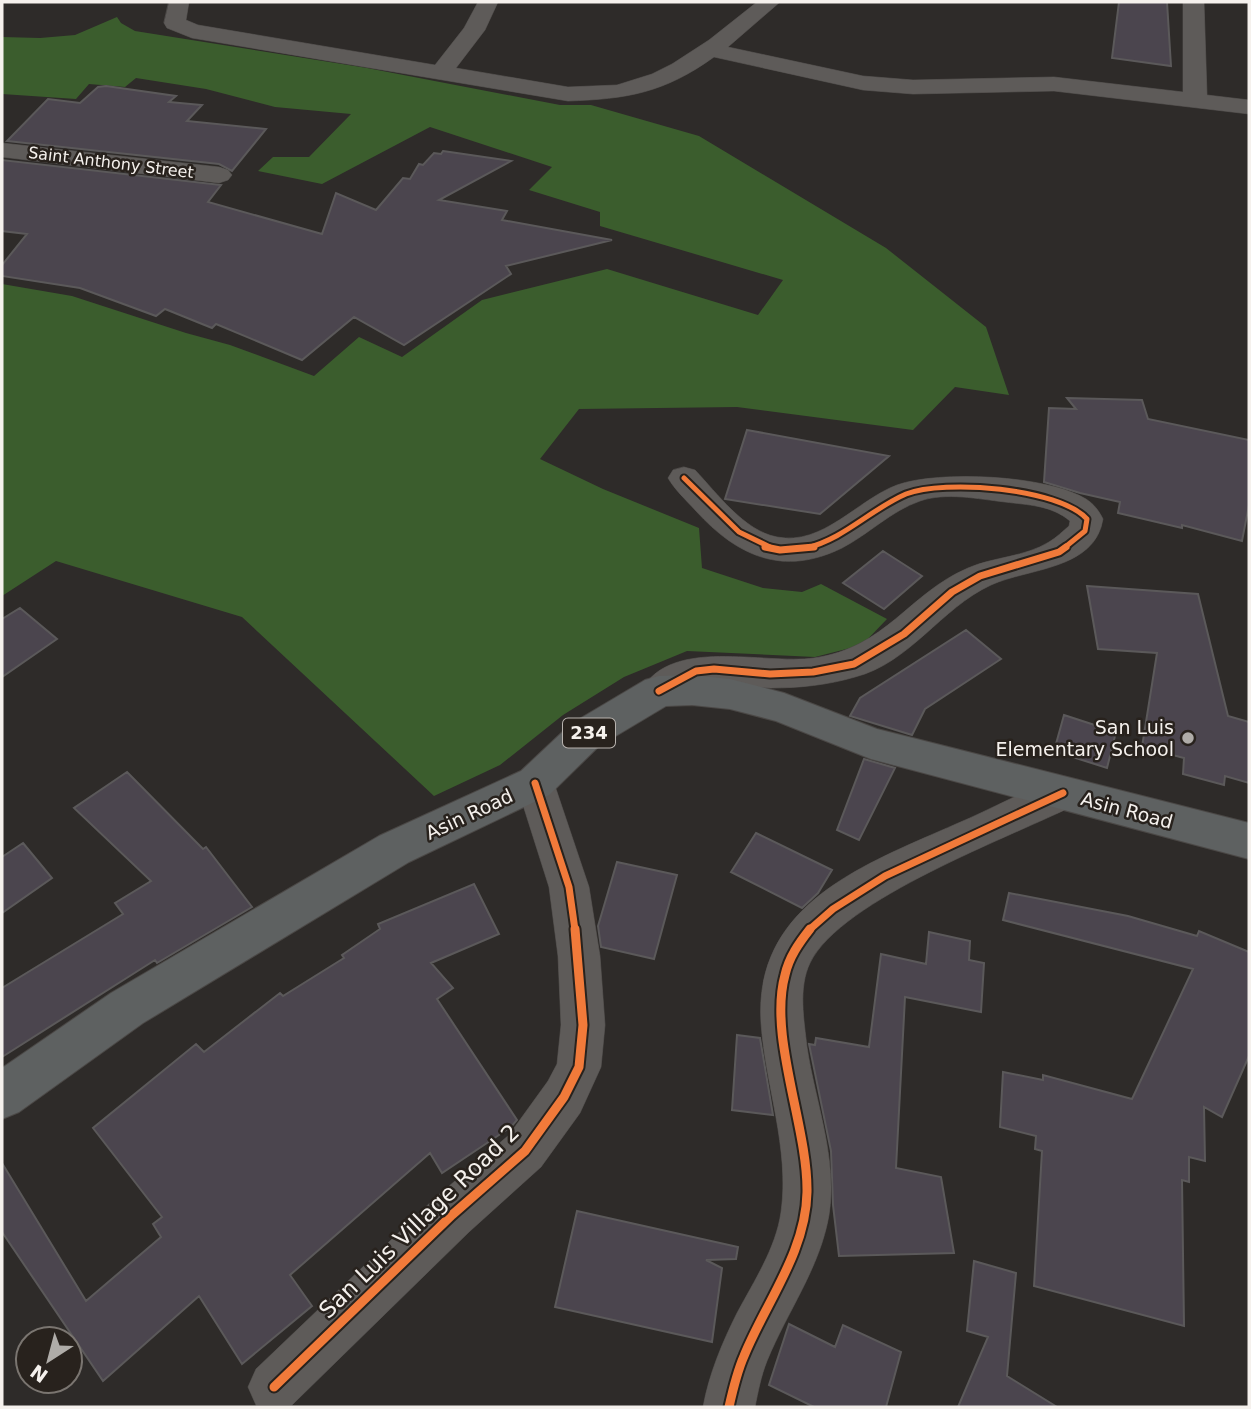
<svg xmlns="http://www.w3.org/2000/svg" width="1251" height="1409" font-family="'DejaVu Sans',sans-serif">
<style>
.forest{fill:#3b5d2d}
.building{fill:#4b454e;stroke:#5b595a;stroke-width:2}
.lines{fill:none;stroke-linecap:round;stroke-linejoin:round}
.street-casing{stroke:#4b4846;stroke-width:1}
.primary-casing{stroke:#4b4846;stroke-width:2}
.street{fill:#5e5b59;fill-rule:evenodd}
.primary{fill:#5e6161;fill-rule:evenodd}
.cycleway-far2-casing{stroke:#28221d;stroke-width:9}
.cycleway-far1-casing{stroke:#28221d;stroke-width:11}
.cycleway-casing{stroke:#28221d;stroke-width:13}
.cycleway-far2{stroke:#f17a3a;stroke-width:5}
.cycleway-far1{stroke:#f17a3a;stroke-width:7}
.cycleway{stroke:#f17a3a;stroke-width:9}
.poi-dot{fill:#afaca8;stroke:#28221d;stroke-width:2.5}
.labels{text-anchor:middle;stroke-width:5;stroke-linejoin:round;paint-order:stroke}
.far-street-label{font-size:16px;fill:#f5f1ed;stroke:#28221d}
.shield{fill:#28221d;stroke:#b8b3af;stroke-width:2}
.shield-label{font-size:18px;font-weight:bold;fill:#f5f1ed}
.poi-label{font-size:19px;fill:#f5f1ed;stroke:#28221d;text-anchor:end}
.street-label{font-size:19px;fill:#f5f1ed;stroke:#28221d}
.near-street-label{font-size:23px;fill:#f5f1ed;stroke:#28221d}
</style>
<rect width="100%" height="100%" fill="#2e2b29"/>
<path class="forest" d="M117,17L121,23L135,31L367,68L560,105H591L699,136L886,248L986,327L1009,395L955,387L913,430L737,407L579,409L540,459L603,489L699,528L702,568L763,588L802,592L821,584L887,619L862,645L815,657L687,651L624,677L563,715L500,765L434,796L242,617L56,561L2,596V284L72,296L186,333L230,345L314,376L359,337L402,357L482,300L607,269L758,315L783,280L600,226V212L529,190L552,167L430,127L322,184L258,171L273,157H309L351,114L275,107L206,89L136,78L125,87L89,84L76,99L2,94V37L40,38L75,35Z"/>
<path class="building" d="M1119,2H1167L1171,66L1112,58Z
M106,86L176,96L169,102L202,105L187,121L266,129L232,171L219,164L7,141L48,99L80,103L98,87Z
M443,151L511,161L439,200L507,211L502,220L612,240L506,266L511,274L404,345L354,317L302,360L216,324L212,328L165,309L156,316L80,288L2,276V265L27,234L2,231V160L221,185L208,202L322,234L336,193L376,210L403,178L410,179L419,164L423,165L434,153L441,154Z
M1067,398L1142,400L1148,419L1249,440V505L1242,541L1182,525V528L1118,513L1120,502L1080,493L1044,482L1049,408L1076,409Z
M747,430L889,456L820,514L725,499Z
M883,551L922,576L884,609L843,583Z
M1087,586L1198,594L1228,716L1249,722V783L1225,776L1224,785L1183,774L1184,758L1142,747L1157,653L1098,649Z
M20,608L57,639L2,677V619Z
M966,630L1001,659L925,709L912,735L850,716L860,698Z
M1064,715L1116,732L1107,768L1054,751Z
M864,759L895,768L859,840L837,830Z
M127,772L203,849L206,847L252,907L157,963L155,960L2,1057V988L123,914L115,903L151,881L74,808Z
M756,833L832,870L818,893L802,908L731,872Z
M23,843L52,878L2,913V857Z
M617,862L677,875L654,959L601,947L598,926Z
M474,884L499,934L431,963L453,988L437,999L517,1120L511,1127L442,1173L430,1153L290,1275L312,1306L242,1364L199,1296L103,1381L2,1232V1163L86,1301L161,1237L153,1224L162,1217L93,1128L196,1044L204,1052L280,993L283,996L344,958L342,955L380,929L378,924Z
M1009,893L1128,916L1197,936L1199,931L1249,952V1056L1222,1117L1204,1107L1205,1161L1189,1157V1182L1182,1180L1184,1326L1034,1286L1042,1151L1035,1149L1036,1136L1000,1127L1003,1072L1043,1080V1075L1132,1099L1193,969L1003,920Z
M929,932L970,941L969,960L984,963L981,1012L905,997L896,1168L941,1177L954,1253L839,1256L833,1205L831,1151L809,1044L815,1045L816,1038L869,1047L881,954L926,964Z
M737,1035L760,1038L773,1115L732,1110Z
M577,1211L738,1247L736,1259L706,1260L722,1268L712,1342L555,1307Z
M974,1261L1016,1273L1007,1376L1057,1407H958L988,1337L967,1331Z
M789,1324L835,1347L843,1325L901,1352L886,1407H814L769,1385Z"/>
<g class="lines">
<g class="street-casing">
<path id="street" d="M169,2H189L186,20L198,25L435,65L464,28L478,2H498L485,30L456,68L568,87L617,85L652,74L672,64L709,40L757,2H780L728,47L863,76L913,80L1054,77L1183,92V2H1204L1207,95L1249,100V114L1054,91L913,94L863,90L714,57C664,93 627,99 568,101L192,38L167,28L164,23Z
M2,143L219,167L228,170L232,175L228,180L219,183L2,157Z
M684,467L695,470C717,493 744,531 777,537C823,546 857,500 897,485C939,470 1047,475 1086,499C1094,504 1099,511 1103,519C1095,570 1028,568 991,585C941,608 910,663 855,677C828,685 799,688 771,688C748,688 724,679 702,684C686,688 674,700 659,705L646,701L641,691C670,636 764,665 814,658C886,648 909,593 968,568C993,557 1025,557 1049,542C1056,538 1063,531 1069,526L1070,521C1051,505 1028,505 1005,502C978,499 946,492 920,501C891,511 869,534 842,548C783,577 737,556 696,511C686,500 675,490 668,478L673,470Z
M535,767L549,772L554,783L589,887L600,956L605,1025L601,1067L580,1113L541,1167L469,1232L292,1405H256L248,1387L256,1369L435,1198L509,1135L548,1081L557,1064L561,1025L558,956L549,887L516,783L521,772Z
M1063,777L1077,782L1082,793L1077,804C1011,837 841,899 810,963C798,988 804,1020 807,1047C815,1101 838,1159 829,1215C820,1268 787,1312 767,1361C761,1376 758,1392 755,1407H703C709,1374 722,1343 737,1313C754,1281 776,1248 781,1212C790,1148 765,1085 761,1023C753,903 866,864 956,824C992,809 1026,789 1063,777Z"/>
</g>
<g class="primary-casing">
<path id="primary" d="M692,675L730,679L784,693L877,729L1249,823V859L871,759L776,721L730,709L692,705L666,706L599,746L549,795L409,862L143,1023L19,1112L2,1119V1068L111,993L379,836L521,771L571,724L645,680L659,676Z"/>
</g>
<use href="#street" class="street"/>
<use href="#primary" class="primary"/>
<g class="cycleway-far2-casing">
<path id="cycleway-far2" d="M684,478L739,532L772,548
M806,548C844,539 871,509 906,494C944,479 1059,488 1087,519L1085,531L1064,548"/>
</g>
<g class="cycleway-far1-casing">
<path id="cycleway-far1" d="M765,547L780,550L814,547
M659,691L696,671L714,669L770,674L813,672L854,664L904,634L952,592L980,576L1059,552L1066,547
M535,783L569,887L575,930
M809,930L833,909L885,876L1063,793"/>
</g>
<g class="cycleway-casing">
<path id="cycleway" d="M274,1387L452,1215L525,1151L564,1097L579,1067L583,1025L575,929
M729,1407C733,1389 737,1372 744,1356C766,1302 806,1252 807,1192C808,1127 768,1036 785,975C789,957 799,943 810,929"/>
</g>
<use href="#cycleway-far2" class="cycleway-far2"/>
<use href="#cycleway-far1" class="cycleway-far1"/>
<use href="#cycleway" class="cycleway"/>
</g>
<circle class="poi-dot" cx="1188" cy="738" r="7"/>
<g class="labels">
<g class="far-street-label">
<text transform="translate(111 162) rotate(7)" y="6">Saint Anthony Street</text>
</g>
<rect class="shield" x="563" y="718.5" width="52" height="29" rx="5"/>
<g class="shield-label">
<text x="589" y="739">234</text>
</g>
<g class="poi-label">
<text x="1174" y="734">San Luis<tspan x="1174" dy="22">Elementary School</tspan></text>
</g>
<g class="street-label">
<text transform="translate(1127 810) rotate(15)" y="7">Asin Road</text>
<text transform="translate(469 814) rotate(-25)" y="7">Asin Road</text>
</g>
<g class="near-street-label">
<text transform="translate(419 1221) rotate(-44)" y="8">San Luis Village Road 2</text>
</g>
</g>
<rect width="1251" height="1409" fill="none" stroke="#f5f1ed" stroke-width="7"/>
<g transform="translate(49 1360) rotate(216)"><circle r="33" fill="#28221d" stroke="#7a7570" stroke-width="2"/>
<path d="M0-5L12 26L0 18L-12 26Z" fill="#afaca8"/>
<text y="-10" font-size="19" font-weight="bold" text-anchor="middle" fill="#f5f1ed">N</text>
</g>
</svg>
